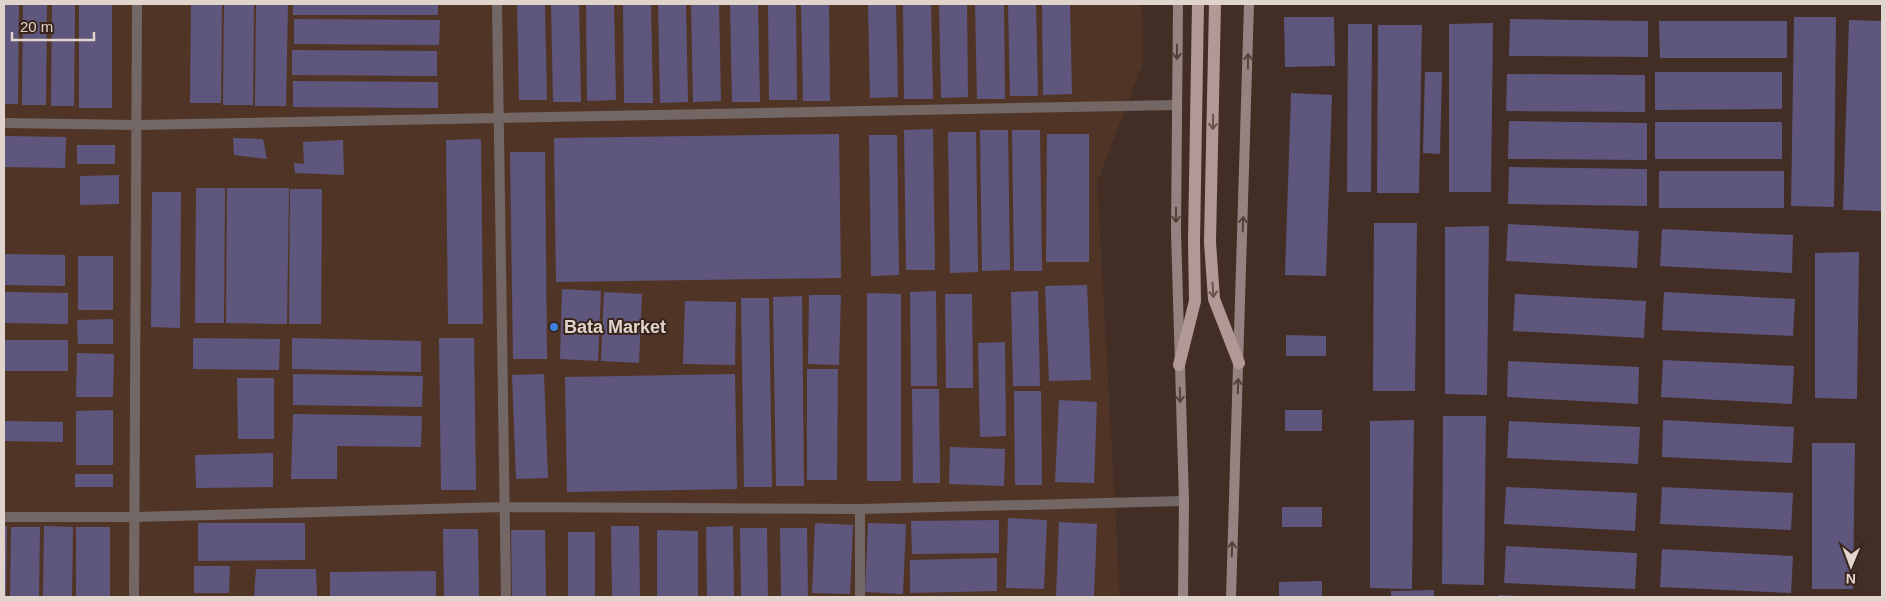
<svg xmlns="http://www.w3.org/2000/svg" width="1886" height="601" font-family="Arial,sans-serif">
<style>
.built{fill:#503527}
.building{fill:#5f567e}
.lines{fill:none;stroke-linecap:round;stroke-linejoin:round}
.service{stroke:#736765;stroke-width:10}
.secondary{stroke:#968381;stroke-width:10}
.primary{stroke:#b29996;stroke-width:12}
.oneway{stroke:#544039}
.oneway2{stroke:#69534c}
.shop-dot{fill:#3f7fe0;stroke:#38241a;stroke-width:2}
.labels{text-anchor:middle;stroke-width:4;stroke-linejoin:round;paint-order:stroke}
.poi-label{font-size:18px;font-weight:bold;fill:#e1d4cd;stroke:#38241a;text-anchor:start}
</style>
<rect width="100%" height="100%" fill="#422e24"/>
<path class="built" d="M4,4H1142L1143,63L1097,182L1120,597H4Z"/>
<path class="building" d="M4,4H19L18,104H4Z
M23,4H47L46,105H22Z
M52,4H75L74,106H51Z
M79,4H112V108H79Z
M191,4H222L221,103H190Z
M224,4H254L253,105H223Z
M256,4H288L286,106H255Z
M293,4H438V15H293Z
M517,4H545L547,100H519Z
M551,4H579L581,102H553Z
M586,4H614L616,100L587,101Z
M623,4H651L653,103H624Z
M658,4H686L688,102L660,103Z
M691,4H719L721,101L693,102Z
M730,4H758L760,102H732Z
M768,4H796L797,100H769Z
M801,4H829L830,101H803Z
M868,4H896L898,97L870,98Z
M903,4H931L933,99H904Z
M939,4H967L968,97L941,98Z
M975,4H1004L1005,99H977Z
M1008,4H1036L1038,96H1010Z
M1042,4H1070L1072,94L1043,95Z
M1284,17H1334L1335,66L1285,67Z
M1794,17H1836L1834,207L1791,206Z
M294,19L440,20L439,45L294,44Z
M1510,19L1648,21V57L1509,56Z
M1849,20L1882,21V211L1843,210Z
M1659,21H1787V58H1660Z
M1493,23L1491,192H1449V24Z
M1348,24H1372L1371,192H1347Z
M1378,25H1422L1419,193H1377Z
M292,50L437,51V76L292,75Z
M1425,72H1442L1440,154L1423,153Z
M1655,72H1782V109L1655,110Z
M1507,74L1645,75V112L1506,111Z
M293,81L438,82V108L293,107Z
M1291,93L1332,95L1326,276L1285,275Z
M1509,121L1647,123V160L1508,159Z
M1655,122H1782V159H1655Z
M933,129L935,270H906L904,130Z
M980,130H1008L1010,270L982,271Z
M1012,130H1040L1042,271H1014Z
M948,132H976L978,272L950,273Z
M839,134L841,278L556,282L554,138Z
M1047,134H1089V262H1046Z
M869,135H897L899,275L871,276Z
M4,136L66,137L65,168L4,167Z
M233,138L263,139L267,159L234,155Z
M481,139L483,324H448L446,140Z
M343,140L344,175L295,173L294,163L304,164L303,142Z
M77,145H115V164H77Z
M510,152H545L547,359H513Z
M1509,167L1647,169V206L1508,204Z
M1659,171H1784V208H1659Z
M119,175V204L80,205V176Z
M196,188H225L224,323H195Z
M227,188H289L287,324L226,323Z
M290,189H322L321,324H289Z
M152,192H181L180,328L151,327Z
M1374,223H1417L1415,391H1373Z
M1508,224L1639,231L1637,268L1506,261Z
M1489,226L1487,395L1445,394V227Z
M1662,229L1793,235L1792,273L1660,266Z
M1859,252L1857,399L1815,398V253Z
M4,254L65,255V286L4,285Z
M78,256H113V310H78Z
M1087,285L1091,380L1049,381L1045,286Z
M562,289L601,291L598,361L560,359Z
M936,291L937,386H911L910,292Z
M1038,291L1040,386H1013L1011,292Z
M4,292L68,293V324L4,323Z
M604,292L642,294L639,363L601,361Z
M1664,292L1795,299L1793,336L1662,330Z
M867,293L901,294V481H867Z
M945,294H972L973,388H946Z
M1515,294L1646,301L1644,338L1513,331Z
M809,295H841L839,365L808,364Z
M802,296L804,486H776L773,297Z
M741,298H769L772,487H744Z
M685,301L736,302L735,365L683,364Z
M113,319V344H78L77,320Z
M1286,335L1326,336V356H1286Z
M193,338L280,339L279,370L193,369Z
M292,338L421,341V372L292,369Z
M439,338H474L476,490H441Z
M4,340H68V371H4Z
M1005,342L1006,436L980,437L978,343Z
M77,353L114,354L113,397H76Z
M1663,360L1794,366L1792,404L1661,397Z
M1508,361L1639,367L1638,404L1507,397Z
M807,369H838L837,480H807Z
M293,374L423,376L422,407L293,405Z
M544,374L548,478L516,479L512,375Z
M735,374L737,489L567,492L565,377Z
M237,378H274V439H238Z
M912,389H939L940,483H913Z
M1014,391H1041L1042,485H1015Z
M1059,400L1097,402L1094,483L1055,482Z
M113,410V465H76V411Z
M1285,410H1322V431H1285Z
M293,414L422,416L421,447L337,446V479H291Z
M1443,416H1486L1484,585L1442,584Z
M1414,420L1412,589L1370,588V421Z
M1663,420L1794,427L1792,463L1662,457Z
M4,421L63,422V442L4,441Z
M1509,421L1640,427L1638,464L1507,458Z
M1812,443H1855L1853,589H1812Z
M950,447L1005,449L1004,486L949,484Z
M273,453V487L196,488L195,455Z
M75,474H113V487H75Z
M1506,487L1637,493L1635,531L1504,524Z
M1662,487L1793,493L1791,530L1660,524Z
M1282,507H1322V527H1282Z
M1008,518L1047,520L1044,589L1006,588Z
M999,520V553L912,554L911,521Z
M1059,522L1097,524L1094,597H1056Z
M198,523H305V560L198,561Z
M815,523L853,525L850,594L812,593Z
M868,523L906,524L903,594L865,592Z
M4,526H7L6,597H4Z
M44,526L73,527L72,597H43Z
M611,526H639L640,597H612Z
M733,526L734,597H707L706,527Z
M11,527H40L39,597H10Z
M76,527H110V597H76Z
M740,528H767L768,597H741Z
M780,528H807L808,597H781Z
M443,529H478L479,597H444Z
M511,530H545L546,597H512Z
M657,530L698,531V597H657Z
M568,532H595V597H568Z
M1506,546L1637,553L1635,589L1504,583Z
M1662,549L1793,556L1791,593L1660,587Z
M997,558V591L910,593V560Z
M194,566H230L229,593H194Z
M256,569H316L317,597H254Z
M436,571V597H330V572Z
M1322,581V597H1279V582Z
M1434,590V597H1391V591Z
M1499,595L1520,596V597H1499Z"/>
<g class="lines">
<path class="service" d="M497,4L506,597
M4,123L137,125L1177,105
M860,509V597
M4,517H135L504,507L860,509L1184,501
M134,597L137,4"/>
<path class="secondary" d="M1178,4L1176,232L1184,501L1183,597
M1231,597L1249,4"/>
<path class="primary" d="M1215,4L1210,242L1214,299L1239,363
M1179,365L1195,301L1194,241L1198,4"/>
</g>
<defs><path id="oneway-shaft" d="M-6 0H5M1.5-3L5.5 0L1.5 3" fill="none" stroke-width="1.6" stroke-linecap="round" stroke-linejoin="round" transform="scale(1.25)"/></defs>
<g class="oneway">
<use href="#oneway-shaft" transform="translate(1177 52) rotate(90)"/>
<use href="#oneway-shaft" transform="translate(1248 61) rotate(-89)"/>
<use href="#oneway-shaft" transform="translate(1176 215) rotate(90)"/>
<use href="#oneway-shaft" transform="translate(1243 224) rotate(-88)"/>
<use href="#oneway-shaft" transform="translate(1238 386) rotate(-88)"/>
<use href="#oneway-shaft" transform="translate(1180 395) rotate(88)"/>
<use href="#oneway-shaft" transform="translate(1232 549) rotate(-88)"/>
</g>
<g class="oneway2">
<use href="#oneway-shaft" transform="translate(1213 122) rotate(91)"/>
<use href="#oneway-shaft" transform="translate(1213 290) rotate(86)"/>
</g>
<circle class="shop-dot" cx="554" cy="327" r="5"/>
<g class="labels">
<g class="poi-label">
<text x="564" y="333">Bata Market</text>
</g>
</g>
<rect width="1886" height="601" fill="none" stroke="#e1d4cd" stroke-width="10"/>
<g transform="translate(1851 566) rotate(181)" stroke="#38241a" stroke-width="4" paint-order="stroke">
<path d="M0-4L9 19L0 12L-9 19Z" fill="#e1d4cd"/>
<text y="-8" font-size="14" font-weight="bold" text-anchor="middle" fill="#e1d4cd">N</text>
</g>
<path d="M12 32v8h82v-8" fill="none" stroke="#e1d4cd" stroke-width="2.5"/>
<text x="20" y="32" font-size="15" fill="#e1d4cd" stroke="#38241a" stroke-width="4" paint-order="stroke">20 m</text>
</svg>
